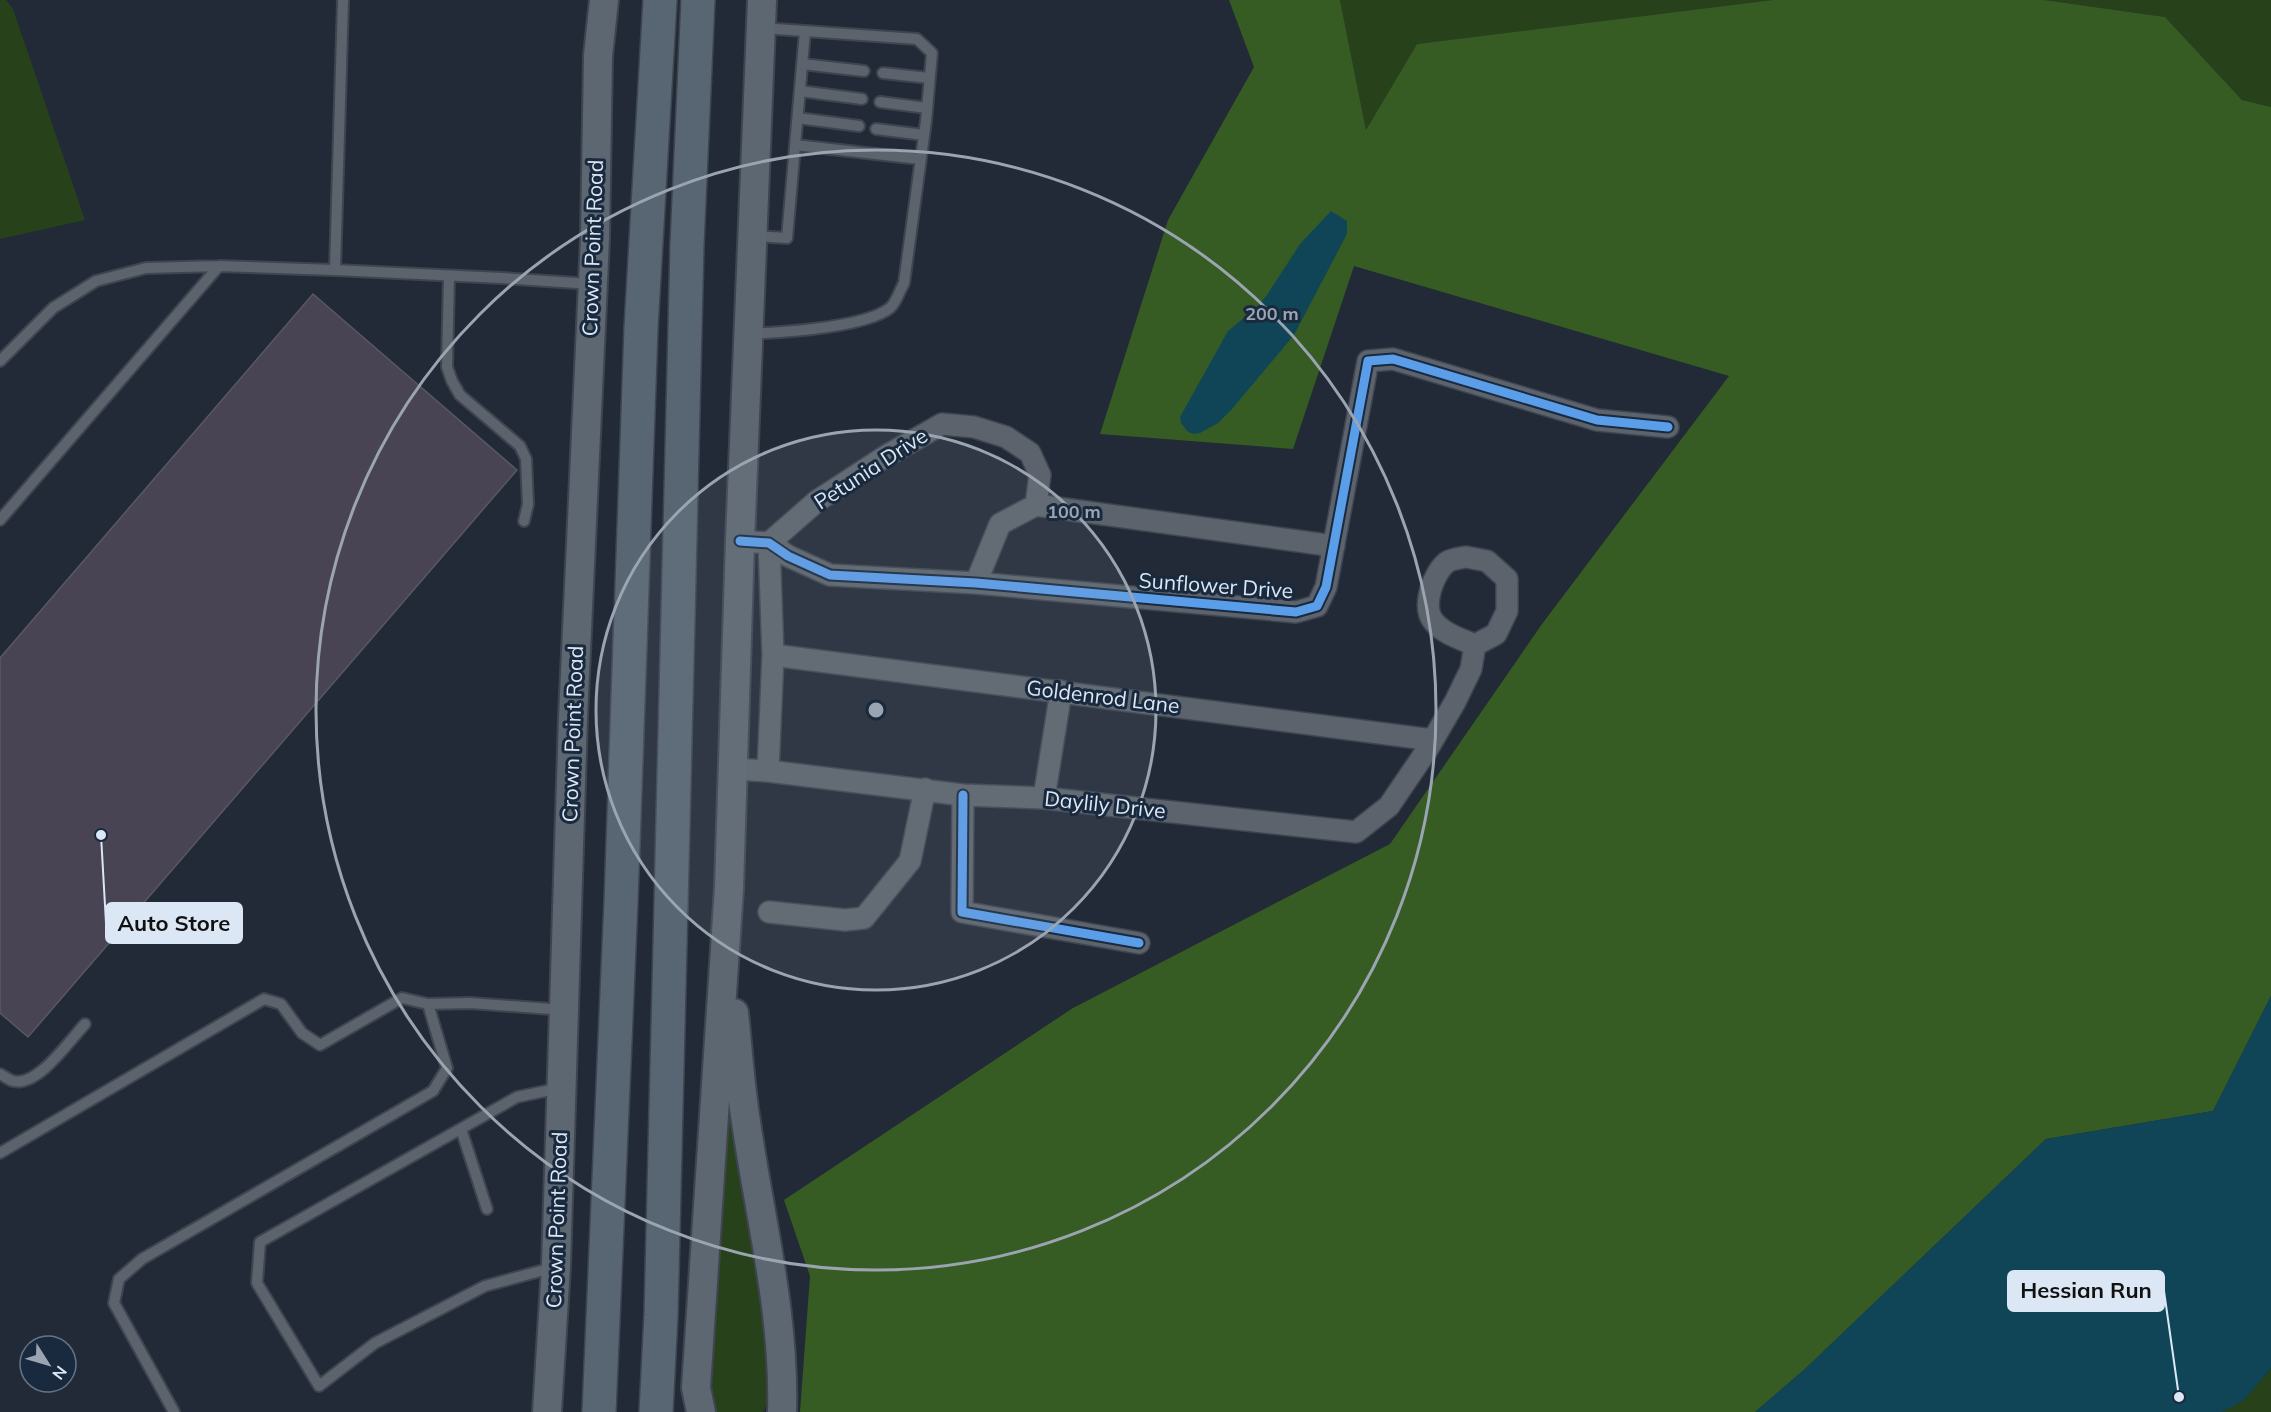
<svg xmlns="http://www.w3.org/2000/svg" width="2271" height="1412" font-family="Mulish,sans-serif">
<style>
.green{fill:#27421b}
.forest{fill:#365c24}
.water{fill:#104558}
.building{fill:#484454;stroke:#595862;stroke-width:1.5}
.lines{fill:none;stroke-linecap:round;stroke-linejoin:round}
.service-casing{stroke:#3e4550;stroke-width:14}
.minor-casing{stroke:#3e4550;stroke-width:24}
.secondary-casing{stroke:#3e4550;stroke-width:32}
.motorway-casing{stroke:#3e4550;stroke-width:36}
.service{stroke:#5c636c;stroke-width:10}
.minor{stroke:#5c636c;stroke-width:21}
.secondary{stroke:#5d6771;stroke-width:28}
.motorway{stroke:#576672;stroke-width:33}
.cycleway-casing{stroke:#19293e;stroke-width:13}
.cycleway{stroke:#5a9eea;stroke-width:9}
.ring{fill:none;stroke:#9ba5b2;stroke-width:3}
.labels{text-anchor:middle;stroke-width:6;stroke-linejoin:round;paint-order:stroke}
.street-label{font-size:21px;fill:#dce7f5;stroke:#19293e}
.centre{fill:#9ba5b2;stroke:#19293e;stroke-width:3}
.ring-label{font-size:18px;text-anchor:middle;font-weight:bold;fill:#9ba5b2;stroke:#19293e;stroke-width:6;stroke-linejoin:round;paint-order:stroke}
.leader{fill:none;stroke:#dce7f5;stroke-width:2}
.callout-dot{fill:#dce7f5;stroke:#19293e;stroke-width:2}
.callout{fill:#dce7f5;stroke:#dce7f5;stroke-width:2}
.callout-label{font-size:22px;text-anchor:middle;font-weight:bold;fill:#111}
</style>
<rect width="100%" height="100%" fill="#212a36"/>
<path class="green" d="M0,0H6L13,9L85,220L0,239Z
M1340,0H1773L1417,44L1366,130Z
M2044,0H2271V107L2242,100L2165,17Z
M731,1081L758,1229L770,1397L763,1412H713L707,1377Z
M2271,1368V1412H2222L2244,1400Z"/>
<path class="forest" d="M1229,0H1340L1366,130L1417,44L1773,0H2044L2165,17L2242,100L2271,107V996L2213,1111L2046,1139L1805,1369L1755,1412H800L810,1276L784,1200L1073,1008L1390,844L1542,624L1729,376L1354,266L1293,449L1100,434L1168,220L1254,67Z"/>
<path class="water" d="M1331,211L1347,221V234L1294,335L1232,409L1218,423L1200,433L1194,434L1188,432L1181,423L1180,417L1228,331L1256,308L1267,295L1300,244Z
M2271,996V1368L2244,1400L2222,1412H1755L1805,1369L2046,1139L2213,1111Z"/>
<path class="building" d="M313,294L517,470L28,1037L0,1013V658Z"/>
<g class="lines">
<g class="service-casing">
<path id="service" d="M802,64L864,71
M883,73L929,78
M800,91L862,99
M880,102L927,108
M798,118L859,126
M876,129L924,135
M795,145L920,159
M753,236L787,238L805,31
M335,270L343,0
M449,276L447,367L452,381L460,395L520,446L526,459L528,504L524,521
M749,334C783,332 864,328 890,308C896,303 900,290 904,283L926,121L932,53L917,39L762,28
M0,361L53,308L96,281L146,268L219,266L335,270L502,278L592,284
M0,520L219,266
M0,1074C4,1076 9,1080 13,1081C38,1087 69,1041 85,1024
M461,1129L487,1209
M0,1153L264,999L281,1004L302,1033L320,1045L402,998L428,1004L470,1003L564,1010
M555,1267L485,1286L375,1343L319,1386L257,1283L260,1242L517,1097L560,1088
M174,1412L114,1303L119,1279L142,1259L433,1091L447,1068L428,1004"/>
</g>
<g class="minor-casing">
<path id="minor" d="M740,541L769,543L788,556L830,575L976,583L1296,612L1317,606L1326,587L1368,361L1393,359L1597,420L1668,427
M1466,557L1487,561L1507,579V611L1496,634L1475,645C1461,639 1444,634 1434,622C1421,607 1433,573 1447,562C1452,559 1461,558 1466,557Z
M976,583L1000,524L1036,505L1334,546
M773,655L1433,740
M733,769L768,771L963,795L1044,798L1356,832L1389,806L1427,750L1455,702L1471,669L1475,645
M768,771L773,655L769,543L817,501L886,456L942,424L974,427L1006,437L1030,453L1040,475L1036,505
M963,795L962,912L1139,943
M1044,798L1061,691
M769,912L845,920L864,918L910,861L925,789"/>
</g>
<g class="secondary-casing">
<path id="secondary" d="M734,1013C738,1049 740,1086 746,1122C760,1219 785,1314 782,1412
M547,1412L556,1266L573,717L595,238L598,56L604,0
M701,1412L696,1388L729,888L740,541L762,0"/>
</g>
<g class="motorway-casing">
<path id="motorway" d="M599,1412L621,901L641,328L660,0
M656,1412L661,1315L687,245L698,0"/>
</g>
<use href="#service" class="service"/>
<use href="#minor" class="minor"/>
<use href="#secondary" class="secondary"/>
<use href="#motorway" class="motorway"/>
<g class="cycleway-casing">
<path id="cycleway" d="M740,541L769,543L788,556L830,575L976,583L1296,612L1317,606L1326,587L1368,361L1393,359L1597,420L1668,427
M963,795L962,912L1139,943"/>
</g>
<use href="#cycleway" class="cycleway"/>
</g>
<circle cx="876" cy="710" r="280" fill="#9ba5b2" fill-opacity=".12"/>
<g class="ring">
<circle cx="876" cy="710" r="280"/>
<circle cx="876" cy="710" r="560"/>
</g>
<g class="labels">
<g class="street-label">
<text transform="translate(593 248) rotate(-88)" y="7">Crown Point Road</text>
<text transform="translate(871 469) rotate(-33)" y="7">Petunia Drive</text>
<text transform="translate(1216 586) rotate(4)" y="7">Sunflower Drive</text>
<text transform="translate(1103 697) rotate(7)" y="7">Goldenrod Lane</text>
<text transform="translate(573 734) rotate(-88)" y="7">Crown Point Road</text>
<text transform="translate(1105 805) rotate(6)" y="7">Daylily Drive</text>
<text transform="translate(557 1220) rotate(-88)" y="7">Crown Point Road</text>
</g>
</g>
<circle cx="876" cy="710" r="9" class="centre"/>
<g class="ring-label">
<text x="1272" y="320">200 m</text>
<text x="1074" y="518">100 m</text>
</g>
<path class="leader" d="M101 835L106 923M2179 1397L2164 1291"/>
<g class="callout-dot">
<circle cx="101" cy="835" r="6"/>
<circle cx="2179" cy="1397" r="6"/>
</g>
<g class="callout">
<rect x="106" y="903" width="136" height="40" rx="6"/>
<rect x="2008" y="1271" width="156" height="40" rx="6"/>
</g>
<g class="callout-label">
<text x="174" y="931">Auto Store</text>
<text x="2086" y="1298">Hessian Run</text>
</g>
<g transform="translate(48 1364) rotate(127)"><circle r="28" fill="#19293e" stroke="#677587" stroke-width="1.5"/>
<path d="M0-4.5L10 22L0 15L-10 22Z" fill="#9ba5b2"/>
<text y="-9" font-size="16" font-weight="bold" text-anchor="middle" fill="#dce7f5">N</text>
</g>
</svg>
